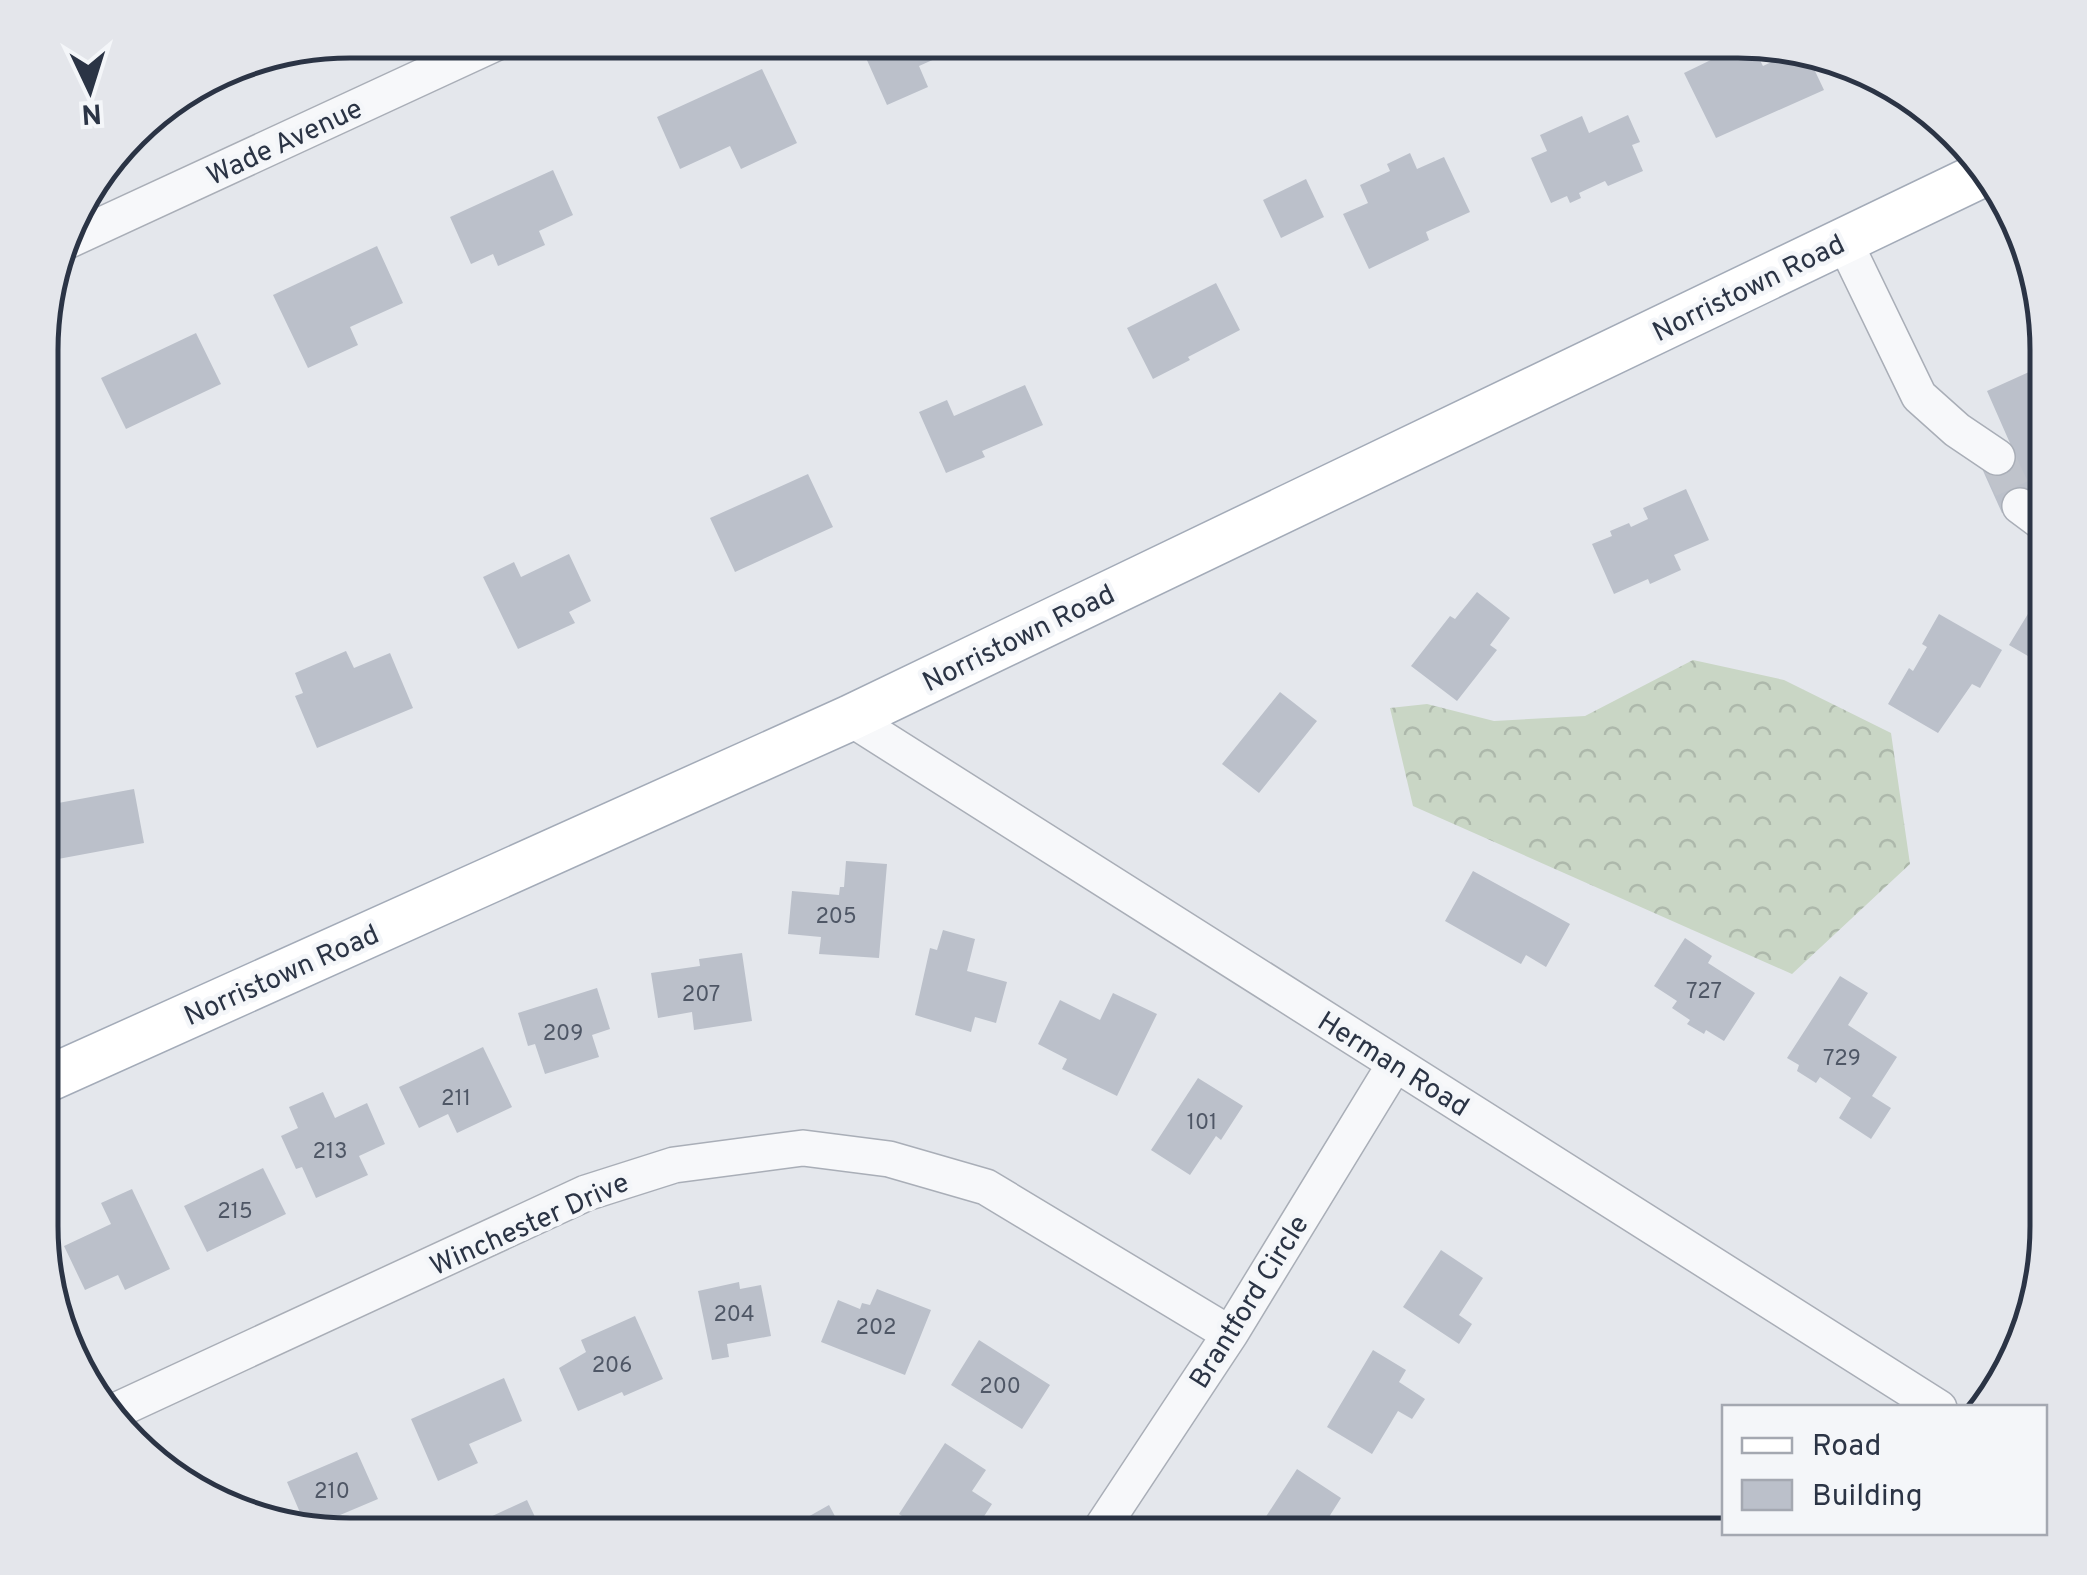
<svg xmlns="http://www.w3.org/2000/svg" width="2087" height="1575" font-family="Overpass,sans-serif">
<style>
.forest{fill:url(#forest-crowns)}
.building{fill:#bbc0ca}
.lines{fill:none;stroke-linecap:round;stroke-linejoin:round}
.minor-tunnel{stroke:#bfc3cb;stroke-width:35;stroke-dasharray:35 18;stroke-linecap:butt}
.minor-casing{stroke:#a9aeb7;stroke-width:38}
.major-casing{stroke:#a3abb8;stroke-width:48}
.minor{stroke:#f7f8fa;stroke-width:35}
.major{stroke:#fff;stroke-width:45}
.labels{text-anchor:middle;stroke-width:9;stroke-linejoin:round;paint-order:stroke}
.number-label{font-size:22px;fill:#4f5766}
.street-label{font-size:28px;fill:#2b3445;stroke:#f4f6f9}
.rim{fill:none;stroke:#2b3445;stroke-width:5}
</style>
<defs>
<pattern id="forest-crowns" width="20" height="18" patternUnits="userSpaceOnUse" patternTransform="scale(2.5)"><rect width="20" height="18" fill="#c9d6c5"/><path d="M2 6a3 3 0 1 1 6 0M12 15a3 3 0 1 1 6 0" fill="none" stroke="#adb8ab"/></pattern>
</defs>
<rect width="100%" height="100%" fill="#e4e7ec"/>
<path class="forest" d="M1693,660L1784,680L1891,733L1910,864L1792,974L1413,806L1390,708L1427,704L1494,721L1585,716Z"/>
<path class="building" d="M858,40H964L966,45L919,66L928,87L887,105Z
M1750,41L1763,66L1797,50L1806,52L1824,90L1716,138L1684,73Z
M762,69L797,143L741,169L730,146L680,169L657,117Z
M1628,115L1640,142L1632,145L1643,171L1608,186L1605,181L1579,193L1581,198L1570,203L1567,196L1551,203L1531,158L1547,151L1540,135L1582,116L1589,133Z
M1410,153L1417,169L1444,157L1470,212L1426,232L1429,240L1369,269L1343,214L1368,203L1360,185L1390,171L1387,164Z
M553,170L573,215L539,231L545,245L498,266L493,254L471,264L450,217Z
M1306,179L1324,217L1281,238L1263,200Z
M377,246L403,303L350,327L358,345L308,368L273,295Z
M1216,283L1240,330L1188,357L1190,360L1153,379L1127,328Z
M196,333L221,384L126,429L101,378Z
M2047,364V494L2002,513L1980,464L2013,450L1987,391Z
M1025,385L1043,425L982,451L985,457L946,473L919,412L947,400L954,416Z
M808,474L833,527L735,572L710,518Z
M1686,489L1709,540L1674,555L1681,570L1650,584L1648,579L1614,594L1592,544L1612,536L1610,531L1629,523L1631,527L1648,519L1643,508Z
M569,554L591,601L569,612L575,623L518,649L483,577L514,562L521,577Z
M1477,592L1510,618L1490,645L1497,650L1457,701L1411,666L1450,616L1455,619Z
M2034,604L2047,611V667L2009,645Z
M1939,614L2002,650L1980,688L1972,684L1938,733L1888,704L1909,668L1913,671L1927,647L1922,644Z
M346,651L354,668L390,653L413,708L317,748L295,696L303,693L295,673Z
M1280,692L1317,721L1259,793L1222,764Z
M134,789L144,843L42,862V806Z
M846,861L887,864L879,958L819,954L821,937L788,934L792,891L839,895L840,887H844Z
M1473,871L1570,924L1546,967L1526,955L1521,964L1445,921Z
M943,930L975,939L967,971L1007,982L996,1023L975,1017L971,1032L915,1015L930,948L937,950Z
M1685,938L1712,956L1708,963L1755,993L1724,1041L1706,1030L1704,1034L1687,1024L1690,1020L1672,1008L1677,1001L1654,986Z
M742,953L752,1021L694,1030L692,1012L658,1018L651,973L700,966L699,959Z
M1840,976L1868,993L1848,1025L1897,1057L1872,1096L1891,1108L1871,1139L1839,1118L1851,1098L1820,1077L1816,1083L1797,1071L1799,1065L1787,1058Z
M597,988L610,1029L592,1035L599,1057L545,1074L535,1044L528,1046L518,1013Z
M1113,993L1157,1014L1117,1096L1062,1069L1067,1059L1038,1044L1060,1000L1100,1020Z
M483,1047L512,1107L457,1133L448,1114L419,1128L399,1087Z
M1198,1078L1243,1106L1221,1140L1216,1136L1190,1175L1151,1150Z
M323,1092L335,1118L367,1103L385,1144L359,1156L368,1175L316,1198L302,1167L296,1169L281,1136L298,1128L289,1107Z
M263,1168L286,1214L207,1252L184,1206Z
M132,1189L170,1269L125,1290L118,1275L85,1290L64,1246L111,1224L101,1203Z
M1441,1250L1483,1278L1459,1315L1472,1324L1459,1344L1403,1307Z
M739,1282L740,1289L761,1285L771,1336L727,1344L729,1357L712,1360L698,1291Z
M877,1289L931,1310L905,1375L821,1342L838,1300L860,1309L862,1303L870,1305Z
M635,1316L663,1379L624,1396L622,1392L578,1411L559,1368L586,1352L581,1340Z
M979,1340L1050,1385L1022,1429L951,1385Z
M1373,1350L1406,1370L1399,1382L1425,1399L1412,1419L1398,1411L1372,1454L1327,1427Z
M504,1378L522,1421L469,1444L478,1463L438,1481L411,1419Z
M945,1443L986,1470L972,1491L992,1504L972,1535H931L899,1514Z
M357,1452L378,1499L307,1529L287,1482Z
M1297,1469L1341,1498L1322,1528L1315,1524L1308,1535H1254Z
M527,1500L543,1534H477L473,1525Z
M829,1505L845,1535H776Z"/>
<g class="lines">
<path class="minor-tunnel" d="M1997,457L2020,506"/>
<g class="minor-casing">
<path id="minor" d="M1844,241L1919,396L1957,430L1997,457
M65,242L502,40
M2020,506L2047,526
M850,718L1939,1408
M111,1413L586,1193L674,1165L803,1148L889,1159L986,1187L1230,1334
M1097,1535L1230,1334L1395,1064"/>
</g>
<g class="major-casing">
<path id="major" d="M41,1082L850,718L1985,173"/>
</g>
<use href="#minor" class="minor"/>
<use href="#major" class="major"/>
</g>
<g class="labels">
<g class="number-label">
<text x="836" y="923">205</text>
<text x="1704" y="998">727</text>
<text x="701" y="1001">207</text>
<text x="563" y="1040">209</text>
<text x="1842" y="1065">729</text>
<text x="456" y="1105">211</text>
<text x="1202" y="1129">101</text>
<text x="330" y="1158">213</text>
<text x="235" y="1218">215</text>
<text x="734" y="1321">204</text>
<text x="876" y="1334">202</text>
<text x="612" y="1372">206</text>
<text x="1000" y="1393">200</text>
<text x="332" y="1498">210</text>
</g>
<g class="street-label">
<text transform="translate(284 141) rotate(-25)" y="10">Wade Avenue</text>
<text transform="translate(1748 287) rotate(-26)" y="10">Norristown Road</text>
<text transform="translate(1018 637) rotate(-26)" y="10">Norristown Road</text>
<text transform="translate(281 974) rotate(-24)" y="10">Norristown Road</text>
<text transform="translate(1394 1063) rotate(32)" y="10">Herman Road</text>
<text transform="translate(529 1223) rotate(-24)" y="10">Winchester Drive</text>
<text transform="translate(1248 1301) rotate(-58)" y="10">Brantford Circle</text>
</g>
</g>
<path d="M0 0H2087V1575H0ZM350 58H1738A292 292 0 0 1 2030 350V1226A292 292 0 0 1 1738 1518H350A292 292 0 0 1 58 1226V350A292 292 0 0 1 350 58Z" fill="#e4e6eb" fill-rule="evenodd"/>
<path class="rim" d="M350 58H1738A292 292 0 0 1 2030 350V1226A292 292 0 0 1 1738 1518H350A292 292 0 0 1 58 1226V350A292 292 0 0 1 350 58Z"/>
<rect x="1722" y="1405" width="325" height="130" fill="#f4f6f9" stroke="#a4a8b1" stroke-width="2.5"/>
<rect x="1742" y="1438" width="50" height="15" fill="#ffffff" stroke="#a4a8b1" stroke-width="2.5"/>
<text x="1812" y="1455" font-size="30" fill="#2b3445">Road</text>
<rect x="1742" y="1480" width="50" height="30" fill="#bbc0ca" stroke="#a4a8b1" stroke-width="2.5"/>
<text x="1812" y="1505" font-size="30" fill="#2b3445">Building</text>
<g transform="translate(90 90) rotate(176)" stroke="#f4f6f9" stroke-width="8" paint-order="stroke">
<path d="M0-8L18 38L0 25L-18 38Z" fill="#2b3445"/>
<text y="-15" font-size="28" font-weight="bold" text-anchor="middle" fill="#2b3445">N</text>
</g>
</svg>
